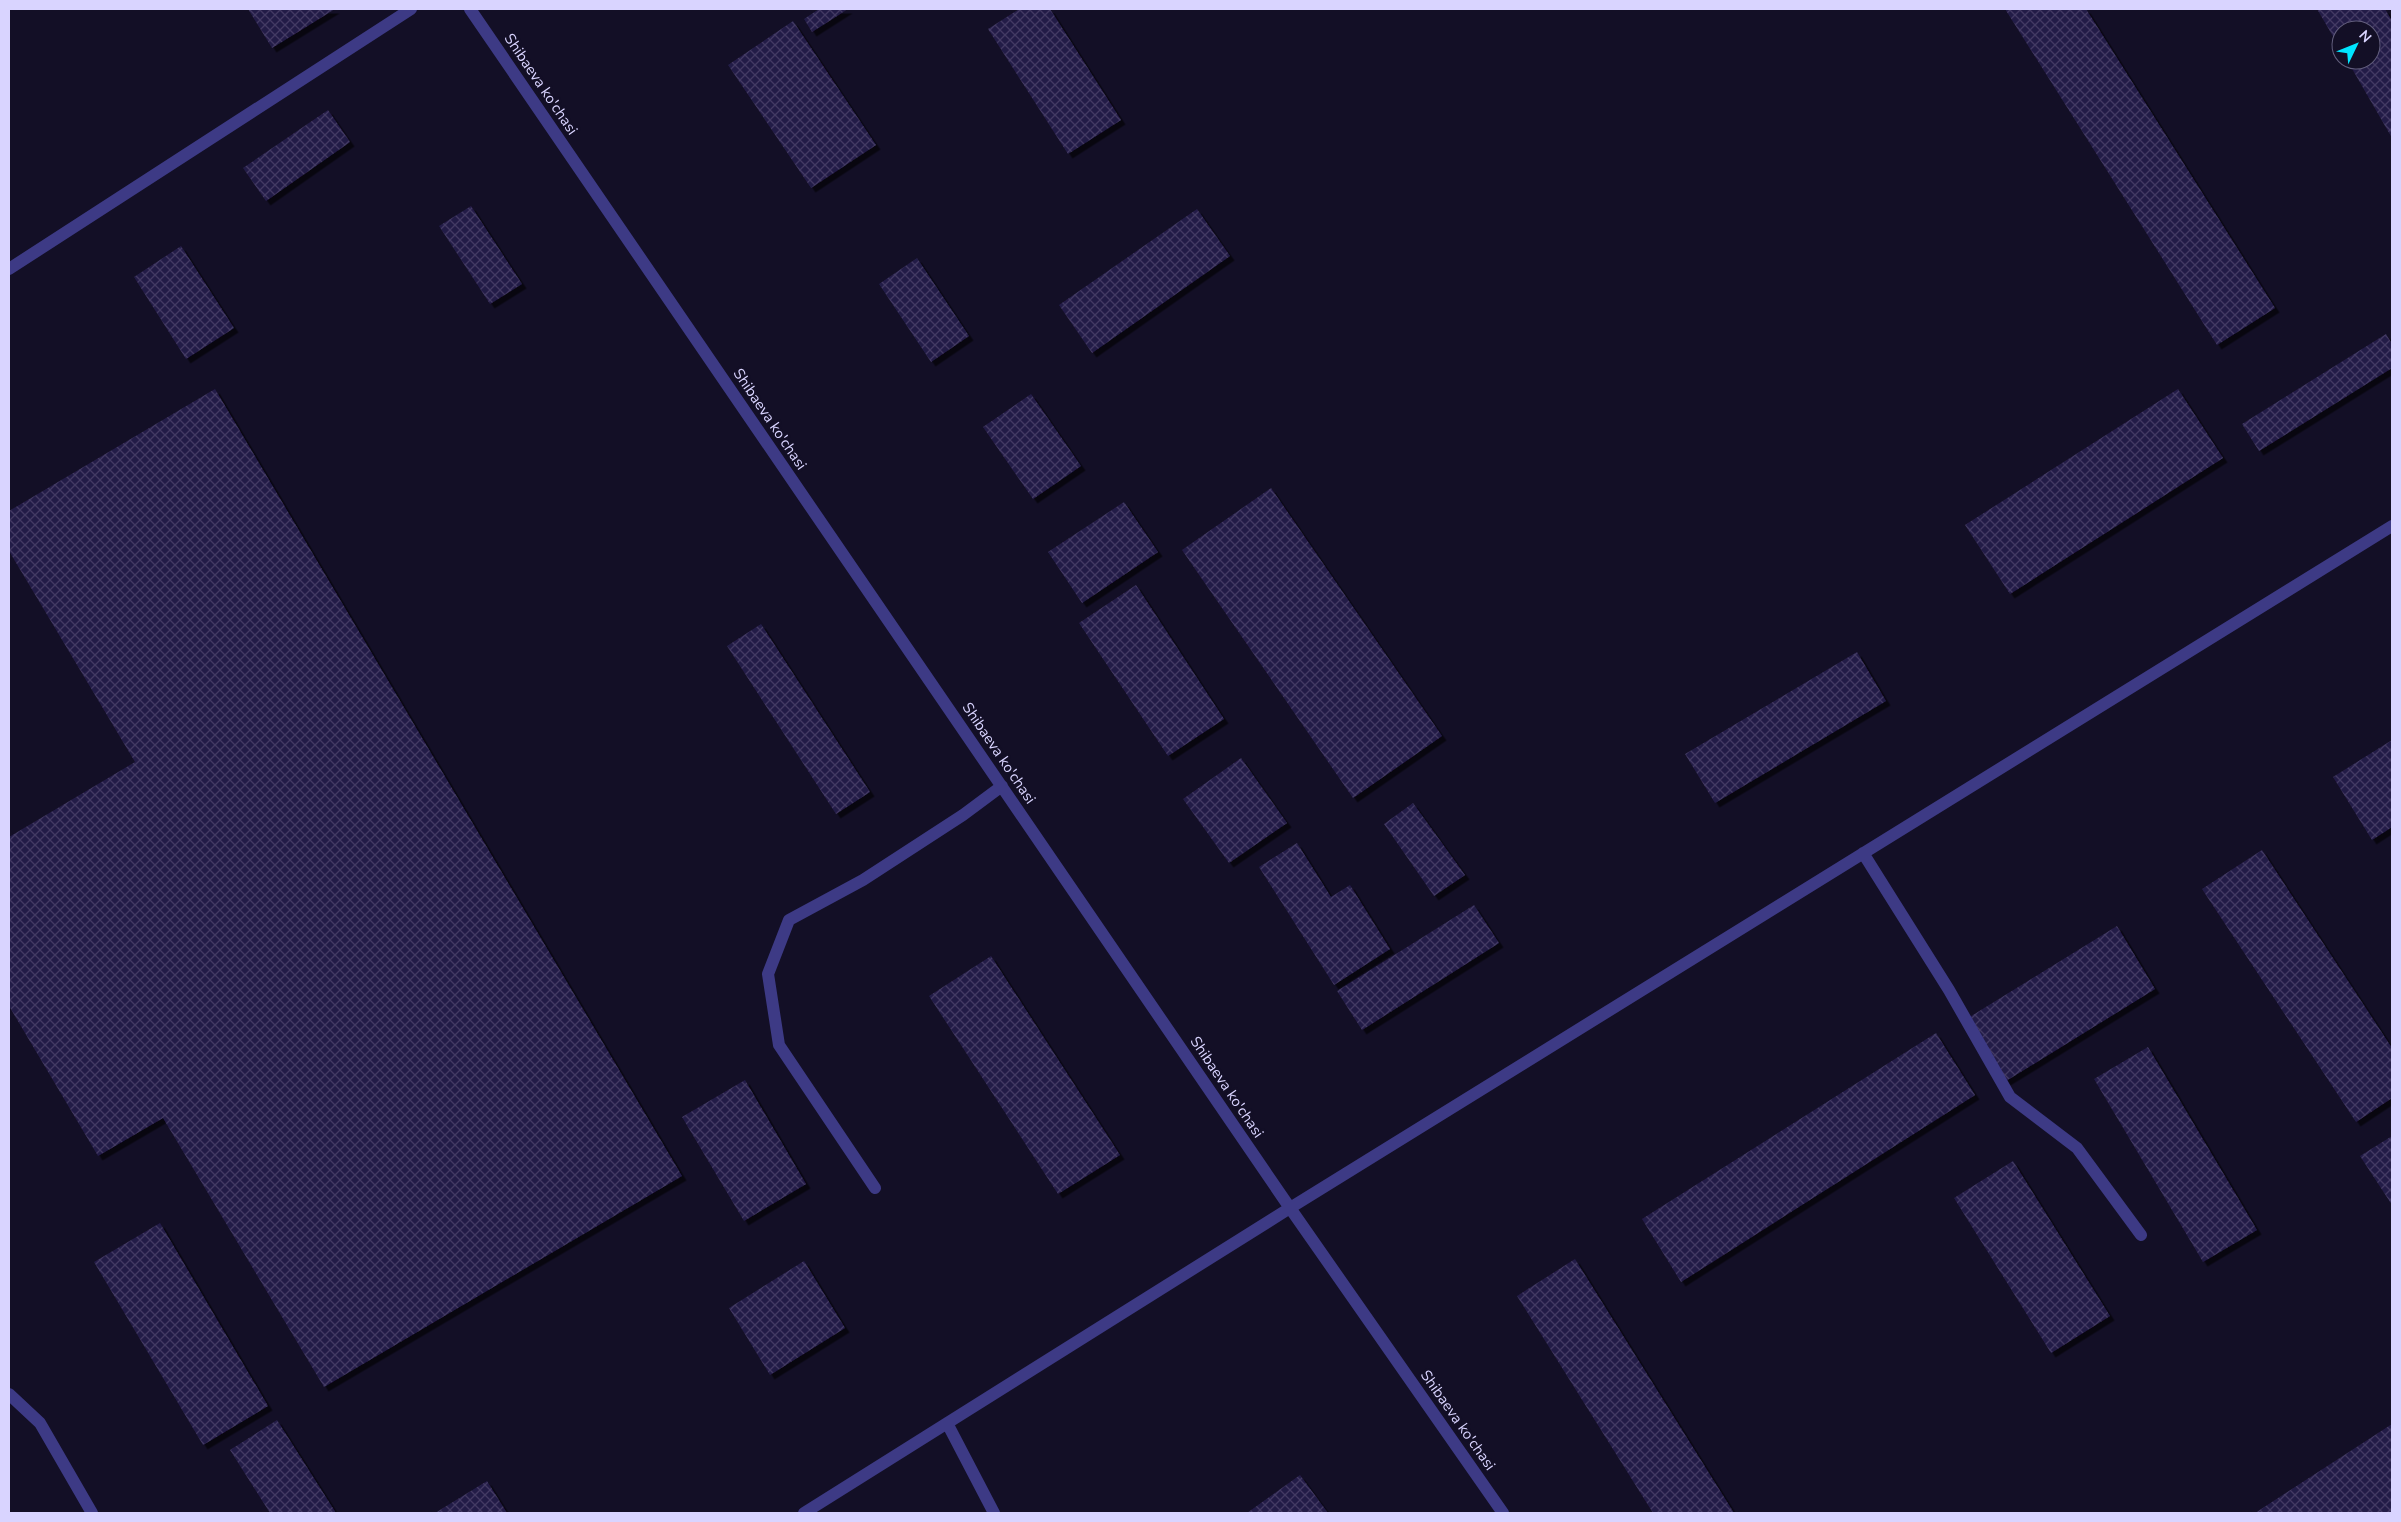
<svg xmlns="http://www.w3.org/2000/svg" width="2401" height="1522" font-family="'Nunito Sans',sans-serif">
<style>
.building{fill:url(#building-cross-hatch);filter:url(#shadow)}
.lines{fill:none;stroke-linecap:round;stroke-linejoin:round}
.minor{stroke:#3d3a85;stroke-width:12}
.labels{text-anchor:middle;stroke-width:5;stroke-linejoin:round;paint-order:stroke}
.street-label{font-size:15px;fill:#d9d4ff;stroke:#130f26}
</style>
<defs>
<pattern id="building-cross-hatch" width="8" height="8" patternUnits="userSpaceOnUse" patternTransform="scale(1.25)"><rect width="8" height="8" fill="#241b47"/><path d="M0 0l8 8M0 8l8-8" fill="none" stroke="#433b63"/></pattern>
<filter id="shadow"><feDropShadow dx="4.5" dy="4.5" stdDeviation="0" flood-color="#0009"/></filter>
</defs>
<rect width="100%" height="100%" fill="#130f26"/>
<path class="building" d="M248,9H335L272,48Z
M819,9H848L812,32L804,19Z
M1019,9H1050L1121,120L1068,154L988,29Z
M2005,9H2086L2275,308L2217,345Z
M2317,9H2385L2392,21V138L2347,60H2371V30H2341V50Z
M793,21L876,145L811,188L728,65Z
M328,110L350,142L266,201L243,168Z
M471,206L522,284L490,304L439,226Z
M1197,209L1230,256L1092,353L1059,305Z
M181,246L234,328L186,359L134,277Z
M917,258L969,336L931,362L879,284Z
M2386,334L2392,344V368L2259,451L2242,424Z
M215,389L682,1176L324,1387L163,1118L98,1156L9,1006V837L135,762L9,551V511Z
M2178,389L2223,458L2010,594L1965,525Z
M1031,394L1081,466L1033,499L983,427Z
M1271,488L1442,736L1353,798L1182,550Z
M1124,502L1158,552L1082,603L1048,552Z
M1136,585L1224,719L1168,756L1079,623Z
M761,624L870,792L836,814L727,646Z
M1857,652L1886,701L1715,803L1685,754Z
M2392,740V827L2372,840L2333,777Z
M1241,758L1287,823L1229,863L1183,799Z
M1413,803L1465,875L1434,896L1384,824Z
M1297,843L1331,897L1350,885L1390,949L1334,985L1259,867Z
M2262,850L2392,1048V1098L2356,1122L2202,889Z
M1474,905L1499,943L1362,1030L1337,991Z
M2117,926L2155,989L2006,1081L1968,1018Z
M991,956L1120,1155L1058,1194L929,996Z
M1936,1033L1975,1095L1681,1282L1642,1219Z
M2148,1047L2257,1230L2203,1262L2094,1079Z
M745,1080L806,1184L744,1221L682,1117Z
M2392,1136V1205L2360,1156Z
M2013,1161L2110,1316L2051,1353L1954,1198Z
M160,1223L268,1406L203,1445L94,1262Z
M1575,1259L1734,1513H1653L1517,1296Z
M804,1261L845,1328L770,1375L729,1308Z
M277,1420L336,1513H270L230,1450Z
M2392,1424V1512L2390,1513H2255Z
M1300,1475L1328,1513H1247Z
M487,1481L507,1513H435Z"/>
<g class="lines">
<path class="minor" d="M470,9L1290,1208L1503,1513
M9,269L411,9
M1863,853L1949,990L2010,1097L2077,1148L2141,1235
M875,1188L779,1045L768,974L789,920L863,880L963,815L1002,786
M9,1394L40,1423L92,1513
M947,1423L994,1513
M804,1513L1290,1208L2392,526"/>
</g>
<g class="labels">
<g class="street-label">
<text transform="translate(541 84) rotate(56)" y="5">Shibaeva ko'chasi</text>
<text transform="translate(770 419) rotate(56)" y="5">Shibaeva ko'chasi</text>
<text transform="translate(999 753) rotate(56)" y="5">Shibaeva ko'chasi</text>
<text transform="translate(1227 1087) rotate(56)" y="5">Shibaeva ko'chasi</text>
<text transform="translate(1458 1420) rotate(55)" y="5">Shibaeva ko'chasi</text>
</g>
</g>
<rect width="2401" height="1522" fill="none" stroke="#d9d4ff" stroke-width="20"/>
<g transform="translate(2356 45) rotate(47)"><circle r="24" fill="#130f26" stroke="#625e7d"/>
<path d="M0-4L9 19L0 12L-9 19Z" fill="#00e5ff"/>
<text y="-8" font-size="14" font-weight="bold" text-anchor="middle" fill="#d9d4ff">N</text>
</g>
</svg>
